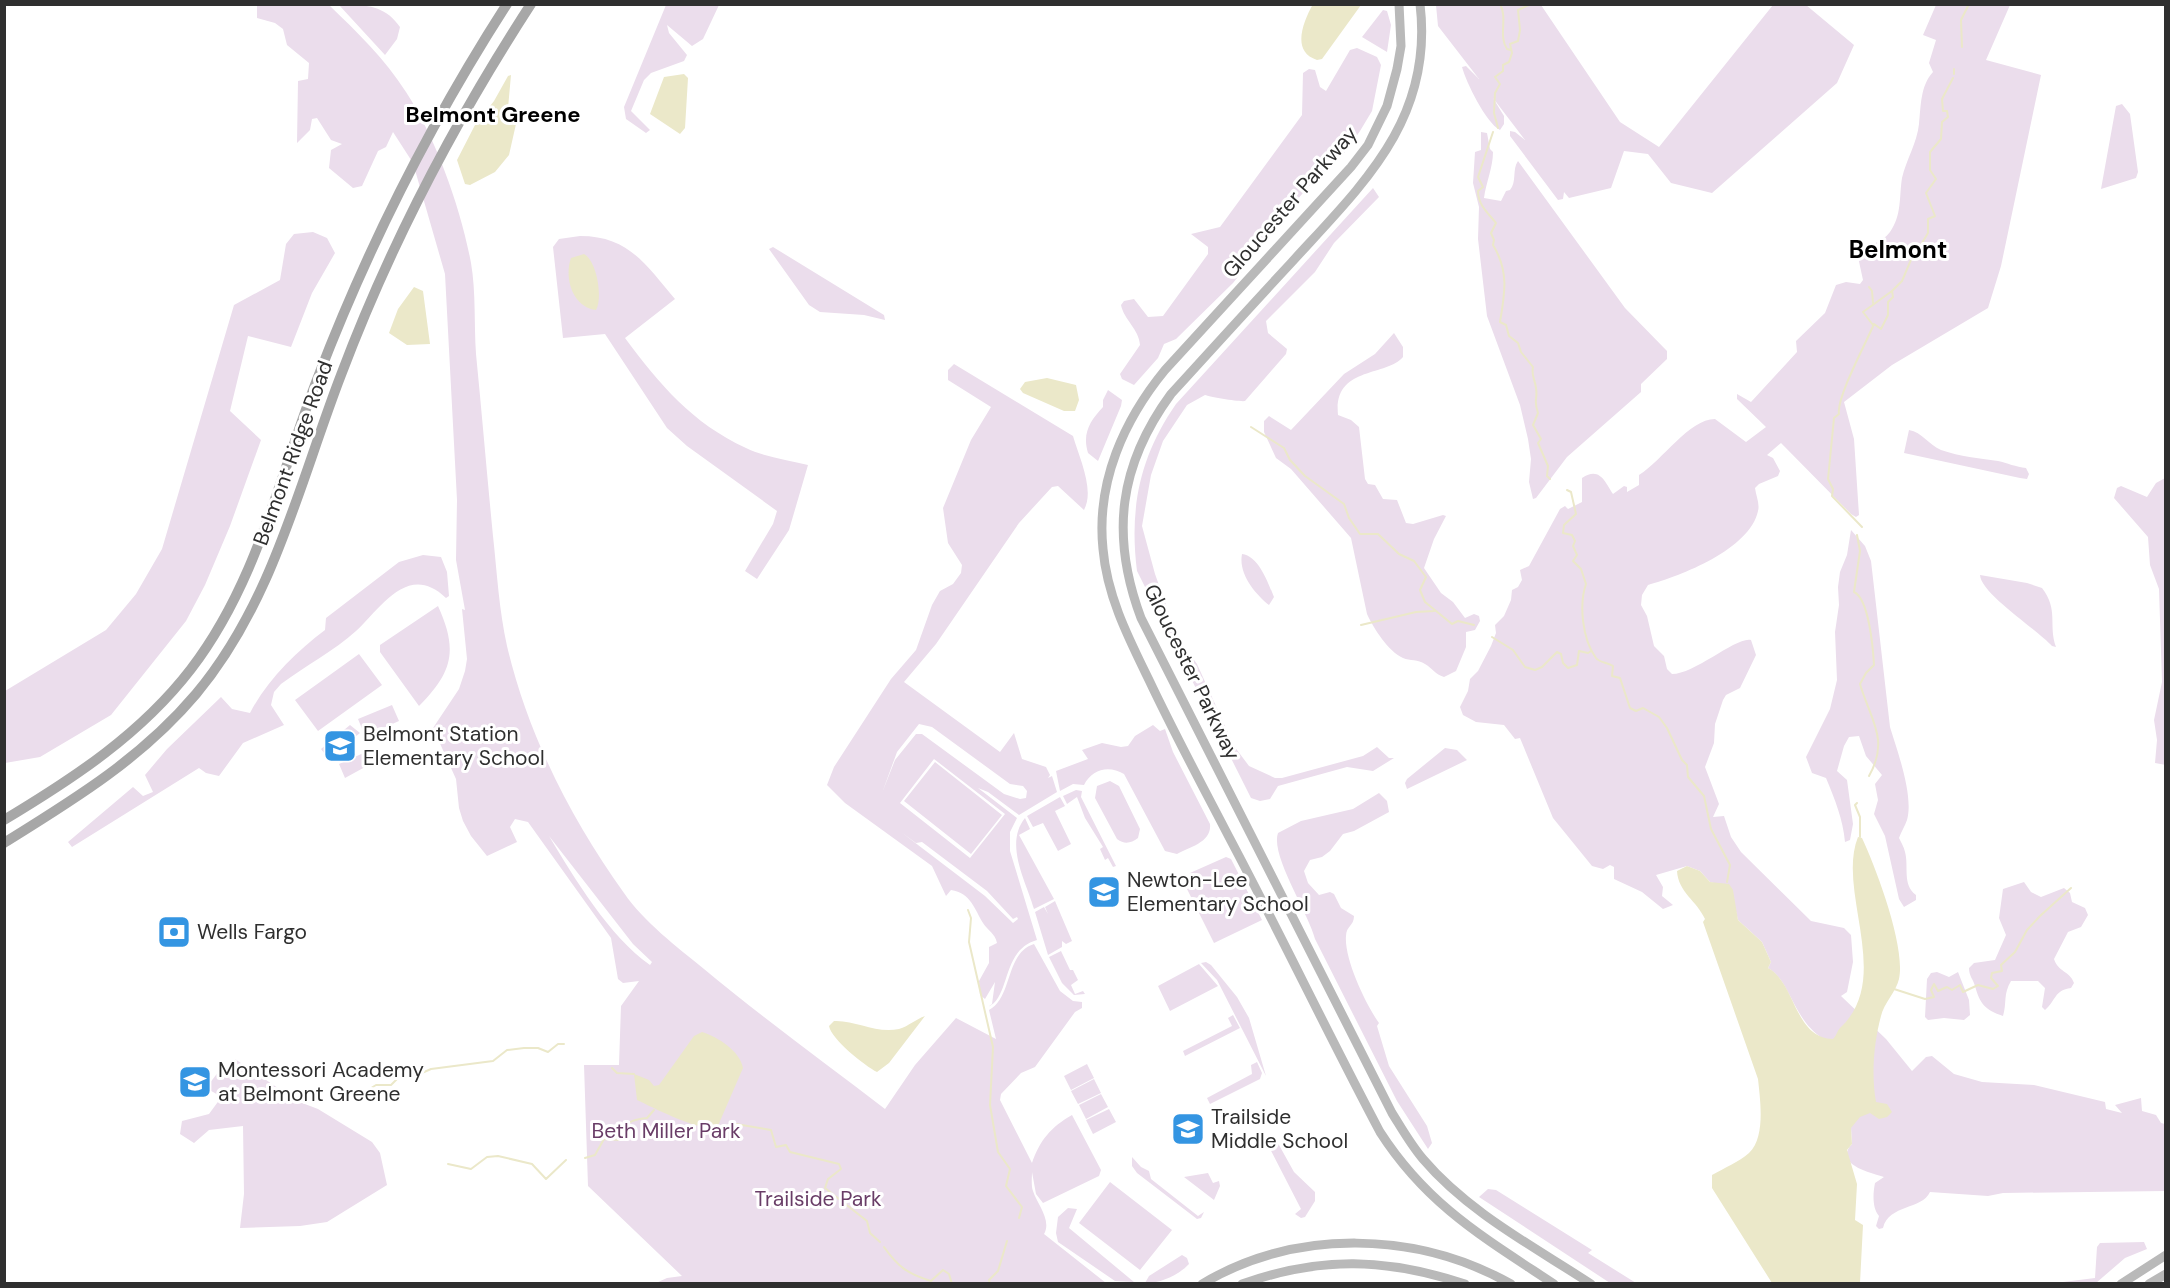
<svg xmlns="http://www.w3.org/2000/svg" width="2170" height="1288" font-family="'DM Sans',sans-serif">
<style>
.green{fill:#ebddec;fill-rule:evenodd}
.water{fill:#ebe8c9}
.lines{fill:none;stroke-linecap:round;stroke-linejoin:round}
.stream{stroke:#ebe8c9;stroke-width:2}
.secondary{stroke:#b9b9b9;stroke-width:9}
.primary{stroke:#a7a7a7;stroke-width:10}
.labels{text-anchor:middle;stroke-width:6;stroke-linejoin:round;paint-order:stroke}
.street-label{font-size:21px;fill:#2f2f2f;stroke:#fff}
.poi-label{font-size:21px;fill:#2f2f2f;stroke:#fff;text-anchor:start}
.park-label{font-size:21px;fill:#693d67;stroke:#fff}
.neighbourhood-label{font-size:22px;font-weight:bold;fill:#000;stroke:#fff}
.quarter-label{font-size:24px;font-weight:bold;fill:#000;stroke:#fff}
</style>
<rect width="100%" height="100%" fill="#fff"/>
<path class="green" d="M257,5H329C357,32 385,59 406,92C436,138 461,209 471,263C476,292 474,324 476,354C482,415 487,475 493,536C497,573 499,610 507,646C528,735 571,819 624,893C644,922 677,947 704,969C763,1018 825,1063 885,1109L915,1065L956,1018L996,1039L989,1010C1013,997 1005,953 1034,944L1060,991L1073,1001L1082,1002V1008L1075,1012L1035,1067L1021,1073L1001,1094L1000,1100L1032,1163C1040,1140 1051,1127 1072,1115L1101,1170L1099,1176L1043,1203L1036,1194L1032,1172C1032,1177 1031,1186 1033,1191C1037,1204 1052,1220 1044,1234L1106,1283H656L667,1278L682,1276L588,1186L584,1065H619L621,1006L639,981L623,983L618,979L611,938L528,822L515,819L510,827L517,842L487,856L471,836L463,821L459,808L456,779L433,728L459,689L465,671L467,659L462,609L465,610L456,560L457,500L445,274L413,163L393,132L386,147L378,151L362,186L353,188L329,168L331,150L342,144L331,140L317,118L312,119L310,130L297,143L298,81L308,79L309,63L287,45L283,29L275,23L257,18ZM549,836L633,944L652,962L650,965C609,936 575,879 549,836Z
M339,5C364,4 385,5 400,27L397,39L385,55Z
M666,5H719L703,39L692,46L667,25L669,33L687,55L684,61L651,73L644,80L631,111L650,130L646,133L626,119L624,107Z
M1436,5H1541L1620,122L1659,147L1773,5H1806L1854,45L1837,83L1712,193L1671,183L1648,154L1624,151L1611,188L1569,198L1564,192L1563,199L1558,200L1510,136V131L1515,132L1525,140L1493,98L1504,116V124L1500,130C1486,123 1466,82 1462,67L1466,66L1479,79L1438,26Z
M1936,5H2010L1986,60L2041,75L2001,266L1988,308L1892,365L1844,402L1854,439L1859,515L1856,517L1851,514L1781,443L1767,455L1773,458L1780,471L1778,476L1759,484L1755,488C1756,496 1760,504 1758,511C1750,549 1681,576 1648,585L1642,595L1641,605L1647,616L1654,646L1664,656L1667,669L1672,674C1695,674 1737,636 1751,640L1756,655L1740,688L1726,695L1723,700L1715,724L1714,743L1705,767L1719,804L1713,817L1724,816L1731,837L1741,852L1811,921L1844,928L1851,935L1853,962L1847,992L1841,996L1886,1039L1912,1071L1926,1057L1932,1056L1954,1074L1982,1082L2034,1085L2105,1102L2106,1109L2122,1113L2115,1105L2141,1098L2142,1111L2156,1115L2161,1123L2165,1124V1191L2003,1193L1988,1196L1930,1192C1922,1210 1889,1204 1883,1228L1879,1229L1876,1226L1879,1216C1872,1208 1873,1193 1875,1183L1884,1177C1870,1173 1833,1164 1852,1144L1851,1128L1824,1039C1793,1021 1791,981 1768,968L1771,962L1762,942L1738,920L1730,887L1710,882L1700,871L1687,866L1656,875L1663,887L1662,896L1673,905L1663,909L1642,892L1614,879V867L1610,865L1603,869L1592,866L1553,818L1520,738L1515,739L1504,725L1476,722L1463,715L1460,707L1468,691L1470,679L1478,671L1491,646L1496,633L1495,625L1504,616L1511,600L1512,590L1518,587L1522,580L1520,570L1529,566L1560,509L1565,506L1568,509L1582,502V478C1600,466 1605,482 1613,494L1624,486L1627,487V492L1639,485V475C1663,460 1689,419 1715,419L1746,442L1766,427L1737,399V394L1751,402L1797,352L1796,341L1825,313L1836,285L1846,282L1860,284L1863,280L1858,257C1866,244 1881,244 1890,232C1902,215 1899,197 1902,178C1906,160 1917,143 1919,124C1921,107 1920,86 1933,72L1929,63L1936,40L1923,35Z
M1383,10L1387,11L1391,25L1387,52L1362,37Z
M1357,48L1377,57L1381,65L1372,111L1360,131L1346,151L1308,187L1254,251L1245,268L1233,283L1176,339L1164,344L1158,358L1134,385L1122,379L1120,374L1140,345C1139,329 1124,320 1121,305L1124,301L1134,299L1148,317L1163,316L1208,254V247L1191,234L1220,227L1302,115L1303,73L1309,69L1315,70L1320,87L1326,91L1350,50Z
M2122,104L2130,114L2138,172L2136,178L2101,189L2116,106Z
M1481,132L1487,133L1490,149L1493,152C1493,167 1486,183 1484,198L1501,201L1506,191L1510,190C1517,182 1512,169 1518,161L1625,308L1667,351V359L1641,384V392L1567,457L1536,498L1533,499L1529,482L1531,459L1528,439L1520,405L1487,316L1478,239L1479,207L1473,183L1475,152L1481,150Z
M1373,188L1379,197L1334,243L1315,272L1266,321L1268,333L1287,349L1286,354L1245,401C1240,402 1210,397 1205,395L1187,405L1163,441L1151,475L1142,526L1155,574L1178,638L1197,664L1234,746L1249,766L1275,778H1282L1363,756L1377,747L1389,758H1394L1373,771L1347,767L1278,786L1270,799L1260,801L1251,798L1137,571C1129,508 1140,456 1176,404Z
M313,232L327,238L335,253L312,293L291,347L248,336L230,411L261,440L230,526L205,585L186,621L111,715L40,757L5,763V691L106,630L136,594L162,549L234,305L280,280L286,244L294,234Z
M580,236C629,236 646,265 675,299L625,338C660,385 692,423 746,448C764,457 788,460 808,465L789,530L757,579L745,571L773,524L777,511L687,446L667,428L605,334L563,338L553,247L559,239Z
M773,247L884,315L885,320L864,315L820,312L809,305L769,249Z
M1394,333L1403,347V357C1386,377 1333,366 1338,415L1351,420L1359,427L1365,479L1368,484L1375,485L1383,499L1397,500L1406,523L1413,524L1443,515L1446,516L1434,539L1424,568L1441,593L1453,602L1465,618L1474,614L1479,616L1480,621L1475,630L1466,632V647L1456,671L1444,677C1435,674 1433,669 1425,664C1418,659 1410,661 1403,658C1388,651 1374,629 1367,614L1351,538L1291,469L1276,458L1264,432V421L1269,416L1291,430L1344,374L1375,354Z
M954,364L1073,436C1079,457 1095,490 1084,510L1058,486L1052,487L1019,523L936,644L904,682L1000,752L1014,733L1022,759L1046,767L1050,775L1048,778L1052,776L1057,792L1019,815L988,792L978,788L1017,818L1010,832V851L1037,940C1001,950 1011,997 988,1007L992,1004L995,982L985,999L980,995L979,981L989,963V947L997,943C995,933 988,931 983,923C975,910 971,893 951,890L946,896L932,866L845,803L827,785L834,767L891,679L916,650L932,605L940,591L953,584L961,573L962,565L948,543L943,508L971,440L991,407L948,380V370ZM919,724L932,727L1010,784L1023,786L1027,791L1026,798L1020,799L1004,794L922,734H916L895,760L882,793L897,752ZM934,759L1005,814L970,858L900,803ZM901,832L916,843L922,842L987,891L1013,919L1017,917L1018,919L1013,923L985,896Z
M1108,390L1122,400L1121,406L1098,461L1088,453C1082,433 1090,421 1103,407V400Z
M1909,430C1922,432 1929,445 1941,450C1961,457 1978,458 1998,461C2007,463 2016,467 2026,468L2029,474L2027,479L2020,478L1904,453Z
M2165,478L2166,765L2155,763L2157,740L2154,720L2162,682L2159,589L2150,565L2148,537L2114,498L2117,488L2121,486L2147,497L2156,483Z
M1851,530L1865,546L1871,561L1890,727C1897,750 1914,796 1907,820C1905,826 1901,832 1899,838C1901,842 1904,847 1905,852C1909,866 1902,885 1916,895V900L1904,907L1899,899L1885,836L1874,814L1878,800L1875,784L1882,775L1866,756L1859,736L1849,737L1844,746L1837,771L1847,780L1853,824L1850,840L1845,842C1843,819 1835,800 1826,778L1812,773L1806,757L1830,709L1837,680L1835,632L1839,605L1838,587L1840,572L1847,555Z
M1242,554C1259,556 1268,583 1274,597L1269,605C1256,595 1238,574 1242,554Z
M423,555L441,557L447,572L449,596L446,598C408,561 380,609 356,631C334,651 305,666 281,684L274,692L271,705L284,725L243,743L219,776L206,773L199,768L72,847L68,842L133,787L143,796L153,792L145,775L167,749L221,697L232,709L250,713C267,680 296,652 325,630L326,618L399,562Z
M1980,575L2027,583L2042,588C2059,610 2048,625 2056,647L2052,646C2038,630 1981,594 1980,575Z
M438,606C458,650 453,672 419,706L380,652V645Z
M359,654L382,685L318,731L295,700Z
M392,705L399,721L365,736L358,719Z
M350,725L360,733L328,758L321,749Z
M1153,725L1160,731L1165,729L1173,752L1210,824C1212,842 1190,847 1177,854L1165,851L1124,774C1109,765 1092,769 1084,785L1073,784L1060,791L1056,771L1088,759L1082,750L1102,743L1121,747L1128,746L1135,736Z
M1445,748L1457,750L1467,760L1407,789L1405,783L1407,779Z
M368,751L370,755L373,754L376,761L345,778L339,764Z
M935,762L1002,815L971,854L904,801Z
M1110,781L1119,786L1140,829L1138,838C1131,843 1125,845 1117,839L1095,798L1097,786Z
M1076,790L1082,791L1081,797L1116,866L1113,867L1108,858L1105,860L1100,849L1103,847L1085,818L1077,797L1067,804L1063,796Z
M1379,793L1387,801L1389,812L1354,831L1343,834L1330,851L1322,857L1310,860L1304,871L1308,883L1319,895L1330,892L1334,894L1341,908L1354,916C1354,926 1346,926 1346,936C1344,959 1366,1005 1379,1023L1377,1026L1389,1066L1427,1126L1432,1143L1428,1149L1397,1101L1315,939C1309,914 1270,855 1278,833L1301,821L1353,809Z
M1060,797L1065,806L1055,811L1071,844L1058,851L1043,823L1033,827L1027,816Z
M1025,818L1030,829L1019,835L1054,899L1034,909C1026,881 1004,844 1025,818Z
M1226,857L1231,859L1262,920L1214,943L1186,887L1185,879L1190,873Z
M2024,882L2031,892L2041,897L2064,888L2070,893L2072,902L2085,908L2088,915L2081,927L2068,932L2054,959C2058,972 2070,971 2074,983L2071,988C2054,990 2056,1001 2045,1010L2042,1007L2045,988L2038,981H2011C2003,994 2007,1003 2003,1016C1985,1010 1980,1004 1975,986C1973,979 1969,976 1969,968L1974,963L1995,960L2006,935L1999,918L2003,889Z
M1055,901L1072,941L1066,944L1062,941V947L1048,955L1035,912L1044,907L1048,914L1045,907Z
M1061,951L1070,970H1073L1078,980L1071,985L1075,994L1083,991L1085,994L1074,995L1062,983L1049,957Z
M1206,962L1211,965L1237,997L1249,1018L1266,1076L1217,980L1201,963Z
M1199,964L1218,986L1170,1011L1158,986Z
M1937,972L1949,977L1958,972L1969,1000L1970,1015L1964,1020L1944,1018L1928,1020L1925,1017L1927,979L1931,973Z
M1233,1015L1240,1028L1185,1056L1183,1051L1232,1026L1228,1018Z
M235,1059L297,1101L318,1109L372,1142L380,1153L387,1185L327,1222L300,1226L240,1228L244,1194L243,1126L209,1130L194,1143L180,1134L182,1121L209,1114L220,1099V1096L206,1088L219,1071L223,1074Z
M1257,1062L1262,1073L1260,1079L1210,1104L1207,1098L1252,1074L1251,1065Z
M1087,1064L1094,1078L1071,1090L1064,1076Z
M1094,1079L1101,1093L1078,1104L1071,1091Z
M1101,1094L1108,1107L1086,1119L1079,1105Z
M1109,1109L1116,1122L1093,1134L1086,1120Z
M1274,1140L1279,1145L1294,1172L1315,1192V1201L1305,1217L1301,1218L1295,1214L1301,1209L1266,1141Z
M1132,1157L1141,1167L1149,1171L1151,1179L1198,1216L1204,1212L1201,1218L1197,1219L1137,1173L1132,1166Z
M1208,1173L1213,1183L1219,1181L1220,1186L1214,1200L1184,1177Z
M1110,1182L1172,1230L1140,1270L1079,1223Z
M1488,1189L1496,1190L1592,1250L1588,1253L1636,1283H1610L1479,1197Z
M1068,1208L1077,1209L1069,1228L1134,1282L1115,1281L1058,1242L1056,1233L1058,1217Z
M2144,1242L2147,1249L2125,1258L2096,1283H2055L2095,1278L2097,1247L2100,1243Z
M1182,1255L1187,1258L1189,1264C1179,1275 1159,1284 1145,1283L1149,1276Z"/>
<path class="water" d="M1313,4L1361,5L1322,59L1317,60C1291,52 1303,22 1313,4Z
M684,74L688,78L685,128L680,134L650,114L664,77Z
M511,75L508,108L516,124L509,155L495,172L470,185L465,184L457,160L475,125L494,101L508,76Z
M584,254C597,261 603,298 596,310C572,307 564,277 571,258Z
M414,287L423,291L430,344L407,345L389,333L398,309Z
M1047,378L1076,385L1079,400L1075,411H1064L1023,393L1020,389L1025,382Z
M1858,837L1862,838C1876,868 1906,947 1899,979C1896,992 1884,1003 1881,1016C1874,1042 1871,1074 1876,1102L1887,1104L1892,1112L1887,1117L1879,1119L1870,1113L1860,1117L1851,1128L1852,1144L1847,1150L1857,1184L1855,1220L1863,1225L1860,1283H1772L1712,1188V1175C1724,1168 1739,1162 1749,1153C1766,1137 1760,1099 1758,1079L1703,922L1705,919C1697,901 1678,892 1677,871L1687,866L1700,871L1710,882L1729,884L1733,890L1738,920L1762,942L1771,962L1768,968C1796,983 1794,1038 1833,1039C1837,1035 1837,1031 1840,1028C1894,978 1836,892 1858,837Z
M925,1016L889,1063L877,1072C865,1066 831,1039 829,1026L834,1021C856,1020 876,1034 899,1029C909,1026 916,1019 925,1016Z
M702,1032C718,1037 740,1051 743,1068L717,1128C698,1131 654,1108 637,1100L634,1074L649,1080L654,1086L659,1085L694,1036Z"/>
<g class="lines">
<path class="stream" d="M1500,4C1508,18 1498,36 1507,49L1511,50
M1962,47L1961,20L1969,4
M1954,74V69
M1498,128L1494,113L1495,93L1500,84L1495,77L1503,71V65L1509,62L1512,53L1510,44L1518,41L1520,30L1518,10L1531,4
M1493,132L1478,177L1483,187L1478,191C1478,205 1488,213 1496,223L1491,233L1494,240L1493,245C1509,271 1505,293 1500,322L1506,325L1509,336L1518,343L1521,352L1533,367C1531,376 1535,379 1536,388C1538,400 1533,399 1538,413L1533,425L1541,439L1538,443L1548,466L1547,476L1550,479
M1869,287L1872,291L1873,303
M1873,325L1863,312L1892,291
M1251,427L1284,448L1290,460L1305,476L1344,504L1349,518L1360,534H1378L1399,554L1414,561L1426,577L1420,590L1425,602L1452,624L1458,621L1474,625
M1567,490L1571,492L1576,514L1564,525L1563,533L1572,535L1575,541L1573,546L1577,555L1573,561L1581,569L1586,584C1579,604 1582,639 1596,658C1600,663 1607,662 1613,666L1612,676L1620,678L1630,708L1636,711L1643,708L1659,717L1667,728L1682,760L1687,765L1688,777L1704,796L1711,829L1730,865L1727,882
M1862,527L1832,496L1833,489L1828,479L1834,418L1839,414C1836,398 1867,341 1874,324L1881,329L1888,315V302L1893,297L1892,291L1902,281L1916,248H1919L1928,233V219L1935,216L1926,193L1936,179L1930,170V152L1941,139L1942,122L1948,117L1947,111H1943L1942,99L1953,78
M1857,535L1860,551L1854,592C1869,599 1873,648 1874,665L1866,673L1860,684C1870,719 1890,739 1869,776
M1361,625L1416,612L1434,611
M1492,637L1513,650L1525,667L1535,670L1542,667L1557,652L1561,654L1563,663L1568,668L1577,665L1579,651L1588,653L1591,651
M1857,803L1855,805L1860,817V837
M968,910L971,918L969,942L993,1047L990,1105L998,1152L1010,1169L1006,1186L1022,1207L1019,1218
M1894,989L1925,999L1934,997L1931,990L1934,984L1938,991L1947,987L1952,990L1960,985L1963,992L1978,985L1993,989L1998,986L1991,978L1992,973L2002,971L2001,965L2015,952L2027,930L2040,916L2071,888
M612,1068L617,1073L634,1074
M363,1093L376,1085H391L401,1075L415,1076L431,1069L493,1061L507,1050L524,1048H538L548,1052L558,1044H564
M736,1124L771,1130L776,1147L786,1145L790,1152L839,1164L841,1169L828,1179L825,1188L867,1221L870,1233L880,1242
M585,1158L595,1155L604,1139L620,1140V1129C629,1121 636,1119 647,1118L654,1110
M448,1164L471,1169L487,1157L498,1156L532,1164L546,1179L566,1160
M884,1247C898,1267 908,1274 931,1281L943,1270L949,1274L952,1284
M990,1284L989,1280L998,1271L1007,1241"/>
<path class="secondary" d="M1399,4L1401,46L1397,69L1387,106L1368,145L1351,167L1165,370C1124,420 1096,482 1103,549C1107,596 1128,637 1149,680C1174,733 1202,785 1229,837C1281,935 1328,1034 1380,1132C1427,1205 1483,1237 1554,1284
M1420,4C1434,120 1362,185 1291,263C1251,306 1211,350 1171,394C1119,465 1110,535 1141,618L1392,1113C1402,1129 1411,1145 1423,1159C1468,1212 1533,1246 1591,1284
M1202,1284C1296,1228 1417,1231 1511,1284
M1242,1284C1321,1256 1386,1258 1465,1284
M2121,1284L2166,1255
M2149,1284L2166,1274"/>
<path class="primary" d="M4,820C74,778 141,734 191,669C257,583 279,477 318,377C368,247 431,122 507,4
M4,843C75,799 142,758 196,694C273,602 299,484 341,375C390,245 455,121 531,4"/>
</g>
<defs>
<g id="school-square" transform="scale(1.725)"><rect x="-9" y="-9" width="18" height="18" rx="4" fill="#3495e2" stroke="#fff"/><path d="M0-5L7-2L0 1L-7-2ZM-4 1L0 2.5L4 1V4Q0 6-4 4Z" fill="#fff"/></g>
<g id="bank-square" transform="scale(1.725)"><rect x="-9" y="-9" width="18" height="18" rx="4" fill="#3495e2" stroke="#fff"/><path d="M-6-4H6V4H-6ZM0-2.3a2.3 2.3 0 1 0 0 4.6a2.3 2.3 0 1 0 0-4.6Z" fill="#fff"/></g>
</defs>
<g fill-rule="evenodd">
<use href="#school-square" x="340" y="746"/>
<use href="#school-square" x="1104" y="892"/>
<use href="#bank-square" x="174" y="932"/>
<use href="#school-square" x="195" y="1082"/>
<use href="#school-square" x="1188" y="1129"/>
</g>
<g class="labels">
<g class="street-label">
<text transform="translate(1290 202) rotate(-49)" y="7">Gloucester Parkway</text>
<text transform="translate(293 453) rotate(-70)" y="7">Belmont Ridge Road</text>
<text transform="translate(1192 672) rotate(64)" y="7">Gloucester Parkway</text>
</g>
<g class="poi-label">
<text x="363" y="741">Belmont Station<tspan x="363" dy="24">Elementary School</tspan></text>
<text x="1127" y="887">Newton-Lee<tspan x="1127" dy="24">Elementary School</tspan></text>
<text x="197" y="939">Wells Fargo</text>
<text x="218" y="1077">Montessori Academy<tspan x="218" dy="24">at Belmont Greene</tspan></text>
<text x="1211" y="1124">Trailside<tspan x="1211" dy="24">Middle School</tspan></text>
</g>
<g class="park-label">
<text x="666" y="1138">Beth Miller Park</text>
<text x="818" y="1206">Trailside Park</text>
</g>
<g class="neighbourhood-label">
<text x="493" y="122">Belmont Greene</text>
</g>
<g class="quarter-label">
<text x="1898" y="258">Belmont</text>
</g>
</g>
<rect width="2170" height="1288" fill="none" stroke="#2f2f2f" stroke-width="12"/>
</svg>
